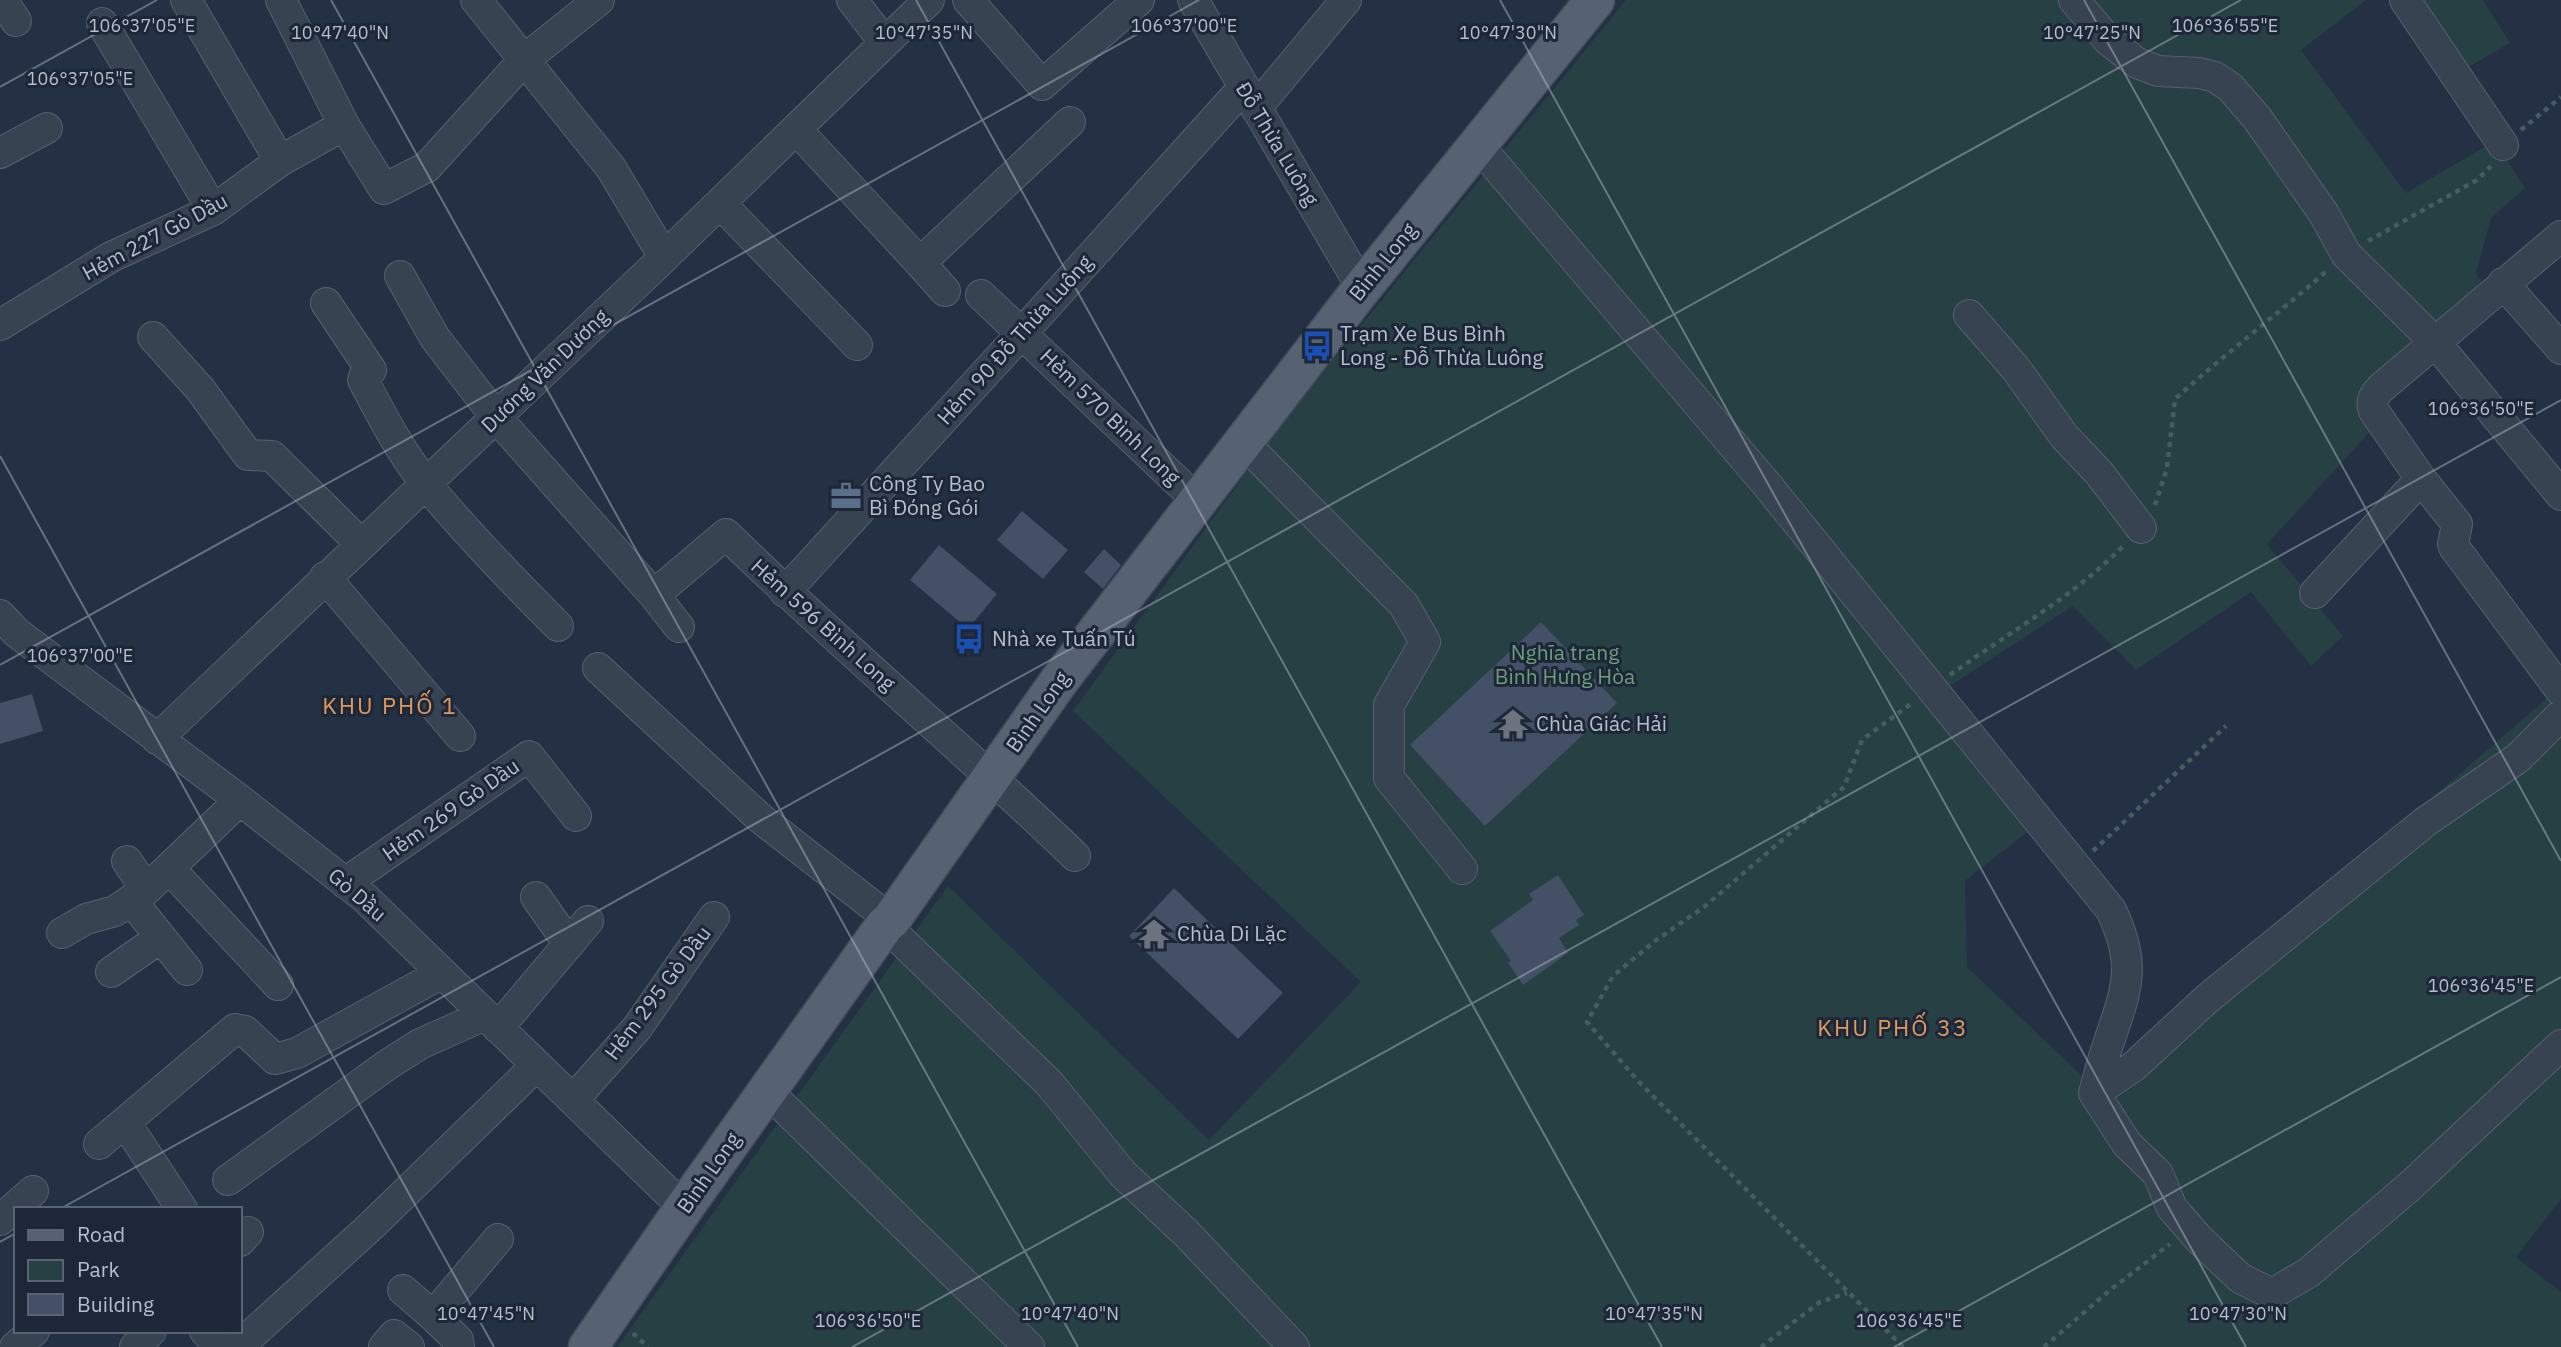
<svg xmlns="http://www.w3.org/2000/svg" width="2561" height="1347" font-family="'IBM Plex Sans',sans-serif">
<style>
.green{fill:#264044}
.building{fill:#435065}
.lines{fill:none;stroke-linecap:round;stroke-linejoin:round}
.minor-casing{stroke:#566070;stroke-width:32}
.major-casing{stroke:#424b5c;stroke-width:41}
.path{stroke:#445d60;stroke-width:4.5;stroke-dasharray:5 5;stroke-linecap:butt}
.minor{stroke:#384352;stroke-width:30}
.major{stroke:#566272;stroke-width:38}
.ticks{fill:none;stroke:#b5becc;stroke-width:2;stroke-opacity:0.45}
.labels{text-anchor:middle;stroke-width:6;stroke-linejoin:round;paint-order:stroke}
.street-label{font-size:21px;fill:#b5becc;stroke:#1d2738}
.poi-label{font-size:21px;fill:#b5becc;stroke:#1d2738;text-anchor:start}
.park-label{font-size:21px;fill:#6b9f78;stroke:#1d2738}
.neighbourhood-label{font-size:23px;letter-spacing:2px;fill:#de995f;stroke:#1d2738}
.ticks-label{font-size:18px;text-anchor:middle;fill:#b5becc;stroke:#1d2738;stroke-width:6;stroke-linejoin:round;paint-order:stroke}
</style>
<rect width="100%" height="100%" fill="#243043"/>
<path class="green" d="M1626,0H2366L2301,50L2406,193L2495,141L2525,188L2491,218L2476,273L2488,292L2379,395V422L2267,544L2343,636L2311,666L2251,592L2136,670L2073,606L1936,695L2031,829L1965,881L1967,967L2096,1089L2561,686V1199L2516,1257L2561,1292V1347H617L948,886L1209,1140L1361,982L1073,711L1288,415Z
M2410,0H2483L2510,43L2460,72Z"/>
<path class="building" d="M1022,511L1068,550L1043,579L997,540Z
M939,545L997,594L968,629L910,580Z
M1104,549L1121,565L1103,589L1084,572Z
M1541,622L1617,703L1485,826L1410,745Z
M32,694L43,731L0,744V703Z
M1558,875L1584,915L1576,920L1579,925L1559,938L1568,953L1523,985L1508,963L1511,961L1490,931L1533,900L1529,894Z
M1174,888L1283,993L1238,1039L1129,936Z"/>
<g class="lines">
<g class="minor-casing">
<path id="minor" d="M2,0L16,21
M186,0L280,161
M281,0L344,125L384,189L427,167L524,60L599,0
M476,0L611,168L664,257
M852,0L885,43
M968,0L1042,85L1139,0
M1193,0L1362,288
M2074,0L2108,40L2137,63L2158,71L2199,73L2215,77L2230,87L2257,118L2324,214L2346,254L2435,342L2561,495
M2405,0L2503,145
M102,23L213,210
M1256,108L1346,0
M796,129L920,263L1070,122
M1478,145L1768,486L2111,910C2140,970 2124,994 2106,1051C2101,1065 2098,1079 2094,1093L2127,1144L2158,1174L2172,1208L2199,1239L2240,1278L2272,1294L2308,1273L2409,1187L2561,1045
M0,153L47,128
M720,203L857,345
M2561,236L2381,388C2374,395 2370,401 2374,411L2421,479L2457,524L2453,544L2454,547L2561,691
M920,263L945,291
M400,276L435,338L496,417L654,595L679,627
M2503,283L2561,349
M981,295L1198,501
M326,303L371,370L365,374L363,380C382,416 401,453 427,485C468,535 513,581 558,626
M1969,315L2016,369L2064,436L2099,473L2141,528
M0,325L111,257L213,210L280,161L344,125
M153,337L200,389L248,455L272,456L361,544
M1243,442L1404,605L1425,642L1389,705V778L1462,869
M325,577L460,736
M785,592L1022,333L1244,87
M2315,593L2421,479
M654,595L726,534C839,645 961,746 1075,856
M0,615L17,633L240,800L365,898L684,1208
M598,668L760,818L891,920
M157,739L652,269L929,0
M127,861L146,890
M169,868L278,985
M345,883L529,756L576,816
M536,897L569,944
M131,900L187,970
M885,925L1049,1083L1123,1174L1187,1234L1294,1347
M62,933L86,919L115,911L146,890L240,800
M111,972L160,938
M498,1028L588,921
M767,1091L1029,1347
M2094,1093L2133,1067L2208,998L2425,822L2518,758L2561,715
M573,1100L637,1028L714,917
M125,1122L182,1209
M99,1144L235,1029L245,1031L275,1059L297,1053L442,973
M228,1180L387,1065L420,1044L485,1015
M0,1220L33,1191
M240,1241L248,1232
M403,1290L433,1316
M205,1331L220,1347
M15,1347L34,1331
M135,1347L151,1331
M238,1347L370,1227L537,1065
M384,1347L394,1335L409,1347
M459,1347L458,1340L433,1316L498,1239"/>
</g>
<g class="major-casing">
<path id="major" d="M588,1347L684,1208L885,925L891,920L1059,681L1362,288L1595,0"/>
</g>
<path class="path" d="M2521,130L2561,97
M2368,241L2477,180L2491,166
M2155,505L2167,468L2175,399C2225,354 2279,313 2329,269
M1950,675C2009,632 2074,597 2125,544
M2093,851L2226,726
M633,1333L648,1347
M1761,1347L1820,1302L1847,1293
M1903,1347L1639,1082L1587,1022L1613,976L1655,941L1704,907L1844,787L1862,740L1912,703
M2044,1347L2110,1290L2170,1244"/>
<use href="#minor" class="minor"/>
<use href="#major" class="major"/>
</g>
<path class="ticks" d="M331,0L1078,1347M916,0L1662,1347M1500,0L2246,1347M2084,0L2561,861M0,87L157,0M0,456L494,1347M0,665L1199,0M60,1209L2241,0M0,1242L16,1233M852,1347L2561,400M1894,1347L2561,977"/>
<defs>
<g id="bus-bare" transform="scale(2.415)"><path d="M-5-6H5V4H4V6H2V4H-2V6H-4V4H-5ZM-3.5-4V0h7V-4ZM-3.5 1.2v1.5H-2V1.2ZM2 1.2v1.5H3.5V1.2Z" fill="#1a4fb4" stroke="#1d2738" stroke-width="2.5" paint-order="stroke"/></g>
<g id="office-bare" transform="scale(2.415)"><path d="M-6-3h4V-5.5h4V-3h4V5H-6ZM-1-4.5V-3h2v-1.5ZM-6 0V1H6V0Z" fill="#5c6f8a" stroke="#1d2738" stroke-width="2.5" paint-order="stroke"/></g>
<g id="temple-bare" transform="scale(2.415)"><path d="M0-6L5-2H3V0L6.5 2.5H4V6H1.5V3h-3V6H-4V2.5H-6.5L-3 0V-2H-5Z" fill="#6b7280" stroke="#1d2738" stroke-width="2.5" paint-order="stroke"/></g>
</defs>
<g fill-rule="evenodd">
<use href="#bus-bare" x="1317" y="346"/>
<use href="#office-bare" x="846" y="496"/>
<use href="#bus-bare" x="969" y="639"/>
<use href="#temple-bare" x="1513" y="724"/>
<use href="#temple-bare" x="1154" y="934"/>
</g>
<g class="labels">
<g class="street-label">
<text transform="translate(1277 144) rotate(59)" y="7">Đỗ Thừa Luông</text>
<text transform="translate(155 237) rotate(-28)" y="7">Hẻm 227 Gò Dầu</text>
<text transform="translate(1383 262) rotate(-51)" y="7">Bình Long</text>
<text transform="translate(1015 340) rotate(-48)" y="7">Hẻm 90 Đỗ Thừa Luông</text>
<text transform="translate(545 371) rotate(-44)" y="7">Dương Văn Dương</text>
<text transform="translate(1110 417) rotate(44)" y="7">Hẻm 570 Bình Long</text>
<text transform="translate(823 625) rotate(42)" y="7">Hẻm 596 Bình Long</text>
<text transform="translate(1038 712) rotate(-55)" y="7">Bình Long</text>
<text transform="translate(451 810) rotate(-35)" y="7">Hẻm 269 Gò Dầu</text>
<text transform="translate(357 895) rotate(41)" y="7">Gò Dầu</text>
<text transform="translate(658 993) rotate(-53)" y="7">Hẻm 295 Gò Dầu</text>
<text transform="translate(709 1173) rotate(-55)" y="7">Bình Long</text>
</g>
<g class="poi-label">
<text x="1340" y="341">Trạm Xe Bus Bình<tspan x="1340" dy="24">Long - Đỗ Thừa Luông</tspan></text>
<text x="869" y="491">Công Ty Bao<tspan x="869" dy="24">Bì Đóng Gói</tspan></text>
<text x="992" y="646">Nhà xe Tuấn Tú</text>
<text x="1536" y="731">Chùa Giác Hải</text>
<text x="1177" y="941">Chùa Di Lặc</text>
</g>
<g class="park-label">
<text x="1565" y="660">Nghĩa trang<tspan x="1565" dy="24">Bình Hưng Hòa</tspan></text>
</g>
<g class="neighbourhood-label">
<text x="390" y="714">KHU PHỐ 1</text>
<text x="1893" y="1036">KHU PHỐ 33</text>
</g>
</g>
<g class="ticks-label">
<text x="2225" y="32">106°36'55"E</text>
<text x="142" y="32">106°37'05"E</text>
<text x="1184" y="32">106°37'00"E</text>
<text x="340" y="39">10°47'40"N</text>
<text x="924" y="39">10°47'35"N</text>
<text x="1508" y="39">10°47'30"N</text>
<text x="2092" y="39">10°47'25"N</text>
<text x="80" y="85">106°37'05"E</text>
<text x="2481" y="415">106°36'50"E</text>
<text x="80" y="662">106°37'00"E</text>
<text x="2481" y="992">106°36'45"E</text>
<text x="486" y="1320">10°47'45"N</text>
<text x="1070" y="1320">10°47'40"N</text>
<text x="1654" y="1320">10°47'35"N</text>
<text x="2238" y="1320">10°47'30"N</text>
<text x="868" y="1327">106°36'50"E</text>
<text x="1909" y="1327">106°36'45"E</text>
</g>
<rect x="14" y="1207" width="228" height="126" fill="#1d2738" stroke="#5a6373" stroke-width="2"/>
<rect x="28" y="1230" width="35" height="10" fill="#566272" stroke="#5a6373" stroke-width="2"/>
<text x="77" y="1242" font-size="21" fill="#b5becc">Road</text>
<rect x="28" y="1260" width="35" height="21" fill="#264044" stroke="#5a6373" stroke-width="2"/>
<text x="77" y="1277" font-size="21" fill="#b5becc">Park</text>
<rect x="28" y="1294" width="35" height="21" fill="#435065" stroke="#5a6373" stroke-width="2"/>
<text x="77" y="1312" font-size="21" fill="#b5becc">Building</text>
</svg>
